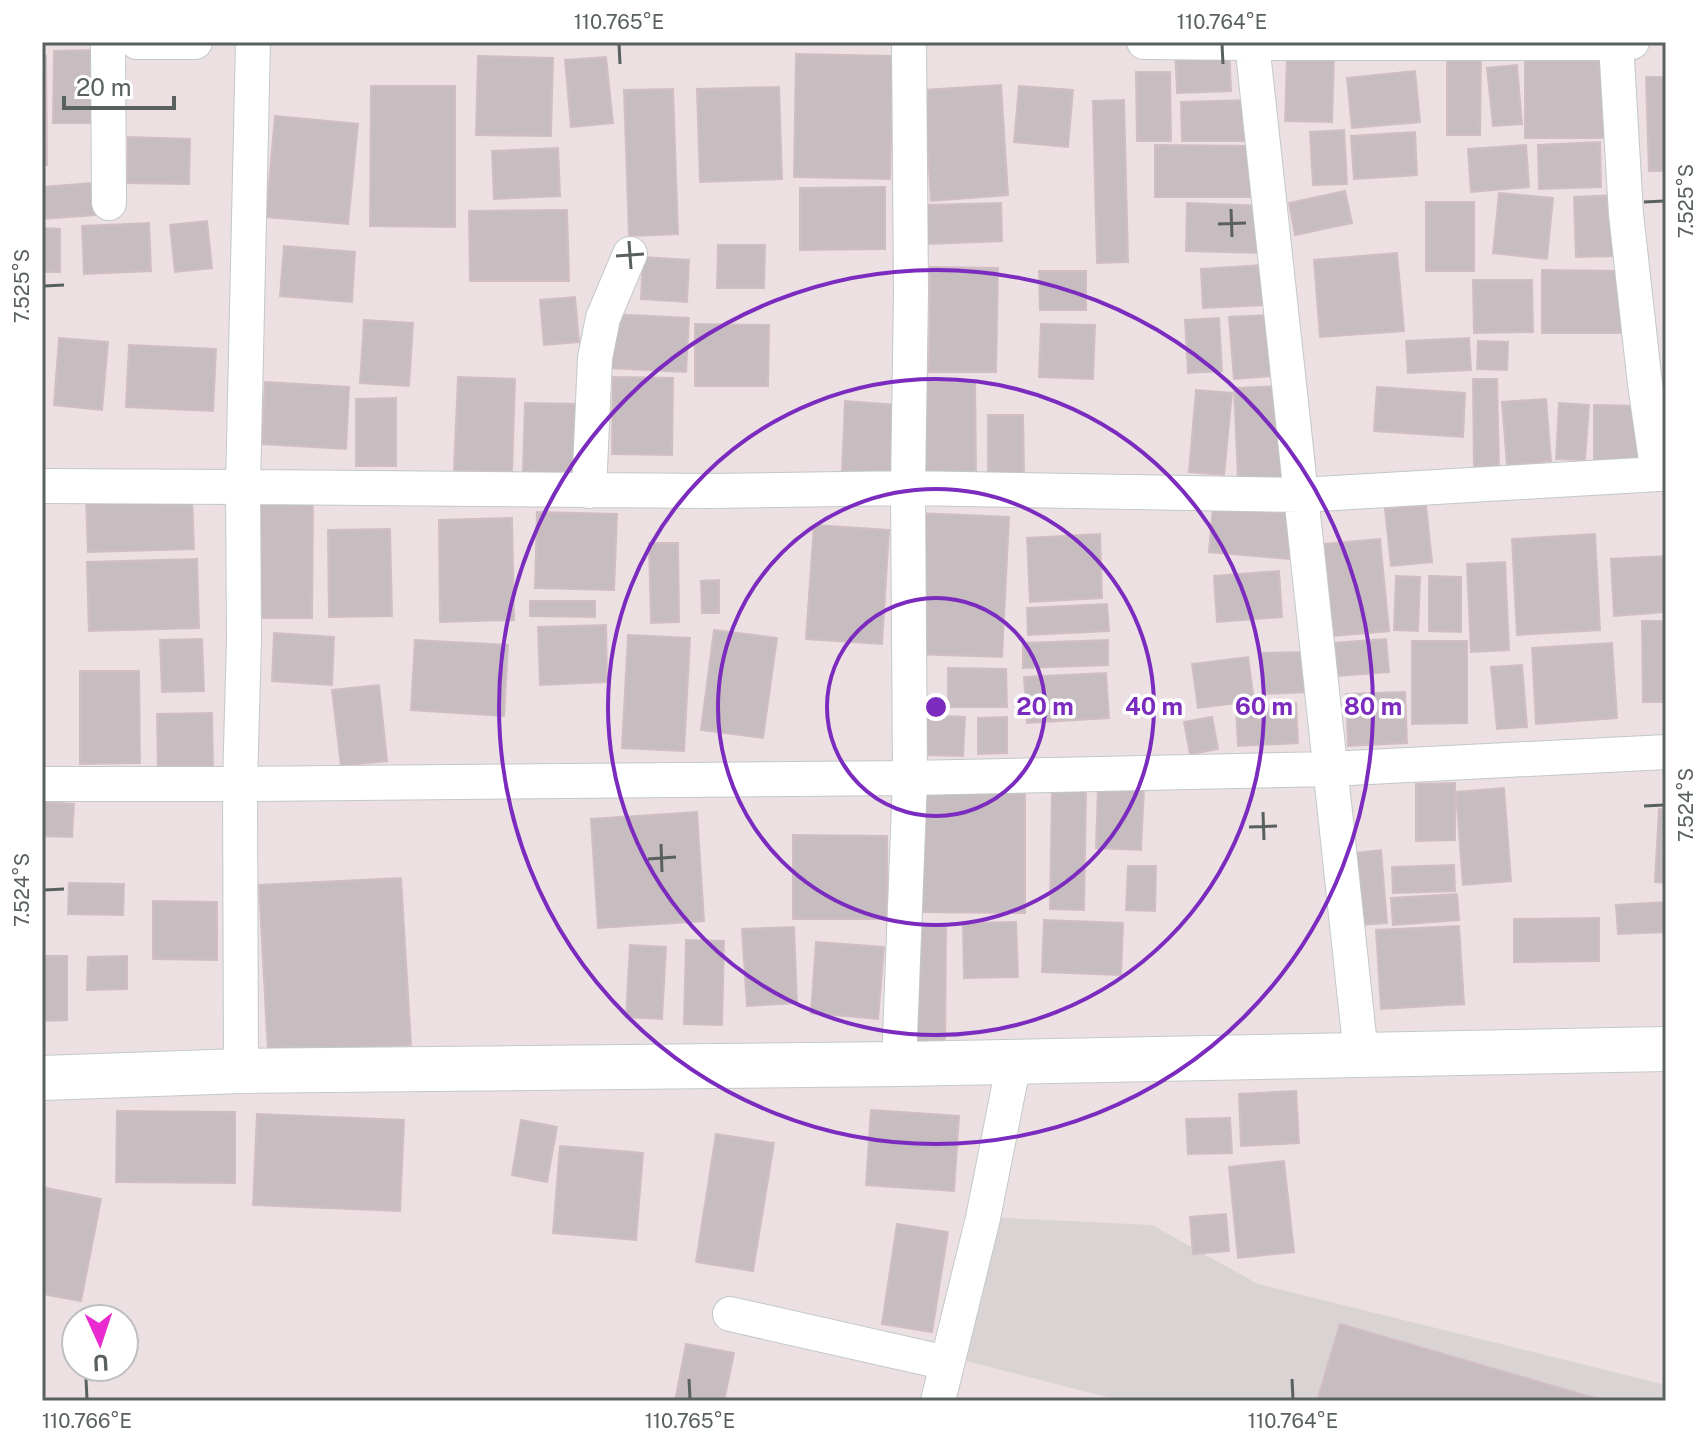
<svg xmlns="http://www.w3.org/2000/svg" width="1708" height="1443" font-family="'Public Sans',sans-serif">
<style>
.industrial{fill:#dad3d4}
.building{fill:#c7bcc0;stroke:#d1bec3;stroke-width:2}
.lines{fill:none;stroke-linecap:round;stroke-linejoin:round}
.minor-casing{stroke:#c2c9c7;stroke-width:36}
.secondary-casing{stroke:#c2cbc8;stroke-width:46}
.minor{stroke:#fff;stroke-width:34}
.secondary{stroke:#fff;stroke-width:44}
.ticks{fill:none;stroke:#59615e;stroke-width:3}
.ring{fill:none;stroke:#7b2cbf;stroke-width:4}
.centre{fill:#7b2cbf;stroke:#fff;stroke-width:4}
.ring-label{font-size:24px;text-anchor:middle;font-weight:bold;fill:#7b2cbf;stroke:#fff;stroke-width:7;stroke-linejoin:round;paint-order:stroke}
.neatline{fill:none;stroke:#59615e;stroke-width:3}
.ticks-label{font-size:20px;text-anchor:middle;fill:#59615e}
</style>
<rect width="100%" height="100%" fill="#ece0e2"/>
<path class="industrial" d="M986,1217L1152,1225L1258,1284L1666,1385V1401H1122L958,1359Z"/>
<path class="building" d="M1229,45L1231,91L1177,93L1175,47Z
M96,50V123H53L54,51Z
M796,54L893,56L890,179L794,177Z
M1447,55L1481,56L1480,135H1447Z
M42,56H46L47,165H42Z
M478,56L553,58L551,136L476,135Z
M606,57L613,123L571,127L565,60Z
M1287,57L1334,58L1332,122L1285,121Z
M1525,59H1615V138H1525Z
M1517,65L1522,124L1493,126L1487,68Z
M1415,71L1420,122L1352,128L1347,78Z
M1136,72H1170L1171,141H1137Z
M1646,77H1666V171H1649Z
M1001,85L1008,195L931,201L924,90Z
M371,86H455V227L370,226Z
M1019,86L1073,90L1068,147L1014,142Z
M779,87L782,179L700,182L697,89Z
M673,89L678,234L629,236L624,90Z
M1124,100L1128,262L1097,263L1093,101Z
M1249,100V141H1182L1181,102Z
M275,116L358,124L348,224L266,217Z
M1344,130L1347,184L1313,185L1310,132Z
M1415,132L1417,175L1354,179L1351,136Z
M128,137L190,139L189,184L127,183Z
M1600,142L1601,187L1539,189L1538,145Z
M1155,145L1260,146V197H1155Z
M1526,145L1529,187L1471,192L1468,149Z
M558,148L560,196L494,199L492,151Z
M92,183L95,215L42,219V187Z
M885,187V249L800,250V188Z
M1345,191L1352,223L1295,235L1289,203Z
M1499,193L1553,198L1547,259L1493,253Z
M1615,195L1617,256L1576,257L1574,197Z
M1426,202H1474V271H1426Z
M1001,203L1002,241L927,244L926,205Z
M1187,203L1265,206L1263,253L1186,251Z
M567,210L569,281H470L469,211Z
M207,221L212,268L175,272L170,225Z
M149,223L151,271L84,274L82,226Z
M42,228L60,229V272H42Z
M718,245H765L764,288H717Z
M284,246L355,252L352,302L280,296Z
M1397,253L1404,331L1320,337L1314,260Z
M643,257L689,260L687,302L641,299Z
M1263,265L1265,305L1203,308L1201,269Z
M930,267L998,268L996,372H929Z
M1542,270L1625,271L1624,333H1542Z
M1039,271H1086V310H1040Z
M1473,280H1532L1533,332L1474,333Z
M575,297L579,342L544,345L540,300Z
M611,314L689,318L686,372L608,368Z
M1268,315L1273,376L1234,379L1229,317Z
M1219,318L1222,371L1188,373L1185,320Z
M364,320L413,323L409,386L360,383Z
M695,324L769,325L768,386H695Z
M1041,324L1095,325L1093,379L1039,377Z
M59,338L108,342L102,410L54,405Z
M1469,338L1471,370L1408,373L1406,341Z
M1478,341L1508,342L1507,370L1477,369Z
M129,345L216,349L213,411L126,407Z
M458,377L515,379L512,472L454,470Z
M613,377L673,378L672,455L612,454Z
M1473,379H1497L1499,468H1474Z
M265,382L349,387L346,449L262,444Z
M923,382H975L976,474L923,475Z
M1281,386L1285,477L1238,479L1234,388Z
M1377,387L1465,393L1463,437L1374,431Z
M1196,390L1232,393L1224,475L1189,472Z
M396,398V466H356V399Z
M1546,399L1551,461L1507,465L1502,402Z
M845,401L897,405L892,474L842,471Z
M525,403L580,404L577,474L523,472Z
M1559,403L1589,405L1585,460L1556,459Z
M1594,405L1640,406L1639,462L1594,461Z
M988,415H1023L1024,477H988Z
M192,496L194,549L88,552L86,499Z
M260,502H313L312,618H259Z
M1426,505L1432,562L1391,566L1385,509Z
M1213,507L1293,514L1289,559L1209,552Z
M537,512L617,514L614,590L535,588Z
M918,513L1009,517L1002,657L912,654Z
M512,518L514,620L440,622L439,520Z
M814,525L889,530L882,644L806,639Z
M390,529L392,616L329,617L328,530Z
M1100,534L1102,598L1030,602L1027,538Z
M1595,534L1600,630L1517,635L1512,539Z
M1380,539L1389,631L1333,636L1324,544Z
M649,543H678L679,622L651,623Z
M1666,556V612L1614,616L1611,559Z
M197,559L199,628L89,631L87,562Z
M1505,562L1509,650L1471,652L1467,564Z
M1279,571L1282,617L1217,622L1214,576Z
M1396,576L1420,577L1418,631L1394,630Z
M1429,576L1461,577V632L1429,631Z
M719,580V613H702L701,581Z
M530,601H595V617L530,616Z
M1107,604L1109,631L1028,635L1027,608Z
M1642,621H1666V702H1643Z
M606,625L607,682L540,685L538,627Z
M714,630L777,638L763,738L701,730Z
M274,633L334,637L332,685L272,681Z
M628,635L690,638L684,751L622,748Z
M202,639L204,691L162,692L160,640Z
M1386,639L1389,672L1336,676L1333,643Z
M415,640L508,645L504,716L411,710Z
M1108,640V665L1023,668V643Z
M1412,641H1467V723L1412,724Z
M1612,643L1617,718L1536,724L1532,648Z
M1308,652L1309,692L1263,694L1262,653Z
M1248,657L1254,701L1198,708L1192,664Z
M1522,665L1527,727L1497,729L1491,667Z
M948,668L1006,669L1007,707H948Z
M80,671H139L140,763L80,764Z
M1106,673L1109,718L1027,723L1024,677Z
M379,685L387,761L341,766L332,690Z
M1405,692L1407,743L1348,746L1346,694Z
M1296,703L1298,743L1238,746L1236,706Z
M212,713L213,771L158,772L157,714Z
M923,715L965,717L963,756L921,755Z
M1007,717V753L978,754V718Z
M1212,717L1218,749L1190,754L1184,722Z
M1455,783V840L1416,841V784Z
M1098,787L1144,788L1141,850L1096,848Z
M914,788L1025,789V913L913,912Z
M1504,788L1511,881L1463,885L1456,792Z
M1052,789L1086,790L1084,910L1050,909Z
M42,802L74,804L72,837L42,836Z
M1659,809L1666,810V883L1655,882Z
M697,812L704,921L598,928L591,819Z
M793,835L887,836V919H793Z
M1381,850L1387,923L1361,925L1355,853Z
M1454,865L1455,891L1393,893L1392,867Z
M1128,866H1156L1155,911L1126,910Z
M401,878L411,1045L268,1053L259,885Z
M69,883L124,884L123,915L68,914Z
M1457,894L1459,920L1393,925L1391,898Z
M153,901L217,902V960L153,959Z
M1666,902V932L1618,934L1616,905Z
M1599,918V961L1514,962V919Z
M1044,920L1123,923L1121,975L1042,972Z
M1016,922L1018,977L964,978L963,923Z
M917,926H946L945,1044L917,1043Z
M1459,926L1464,1004L1381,1009L1376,930Z
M794,927L797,1003L747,1006L742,929Z
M686,940L724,941L722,1025L684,1024Z
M816,942L884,947L878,1019L811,1013Z
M630,945L666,947L662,1019L626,1017Z
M42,956H67V1020L42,1021Z
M127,956V989L87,990L88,957Z
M1296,1091L1299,1143L1241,1146L1239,1094Z
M871,1110L959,1116L954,1191L866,1185Z
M117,1111L235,1112V1183L116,1182Z
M257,1114L404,1120L400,1211L253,1205Z
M1230,1118L1232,1153L1188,1154L1186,1119Z
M521,1120L557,1127L547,1182L512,1175Z
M716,1134L774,1143L753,1271L696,1262Z
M560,1146L643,1153L636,1240L553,1233Z
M1284,1161L1294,1252L1238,1258L1229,1167Z
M42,1187L101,1199L81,1301L42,1294Z
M1226,1214L1229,1251L1193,1254L1190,1217Z
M897,1224L948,1232L932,1332L882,1324Z
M1340,1324L1605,1401H1317Z
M686,1344L734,1353L724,1401H675Z"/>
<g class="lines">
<g class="minor-casing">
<path id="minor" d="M108,42L109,203
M137,42H195
M253,42L243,487L710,491L908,488L910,778L899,1064
M909,42L911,292L908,488L1301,495L1361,1055
M1144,42L1252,43
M1632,42L1616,43L1626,214L1645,384L1658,474H1666
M1616,43H1252L1301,495L1658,474
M42,486L243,487L244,640L240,784H42
M589,491L595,358L603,318L630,254
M241,1071L240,784L910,778L1330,769L1666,752
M730,1314L947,1363
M938,1401L983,1218L1014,1062"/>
</g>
<g class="secondary-casing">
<path id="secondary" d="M42,1078L241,1071L899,1064L1666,1049"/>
</g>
<use href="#minor" class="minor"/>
<use href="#secondary" class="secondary"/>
</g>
<path class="ticks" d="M619,44L620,64M1222,44L1223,64M1644,202L1664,201M1231,209L1232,237M1218,224L1246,223M629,241L631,269M616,256L644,254M44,286L64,285M1644,806L1664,805M1263,812L1264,840M1249,827L1277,826M661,844L662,872M648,859L676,857M44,890L64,889M86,1379L87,1399M689,1379L690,1399M1292,1379L1293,1399"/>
<g class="ring">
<circle cx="936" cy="707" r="109"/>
<circle cx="936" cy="707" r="218"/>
<circle cx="936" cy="707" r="328"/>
<circle cx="936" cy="707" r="437"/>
</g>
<circle cx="936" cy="707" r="12" class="centre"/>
<g class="ring-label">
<text x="1045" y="715">20 m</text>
<text x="1154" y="715">40 m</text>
<text x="1264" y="715">60 m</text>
<text x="1373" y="715">80 m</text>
</g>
<rect width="1708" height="1443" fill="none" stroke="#ffffff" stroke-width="88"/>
<g transform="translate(100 1343) rotate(177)"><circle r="38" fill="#ffffff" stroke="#bdc0bf" stroke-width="2"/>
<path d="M0-6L14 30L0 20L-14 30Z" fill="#e92ad0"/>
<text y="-12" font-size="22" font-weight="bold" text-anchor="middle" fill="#59615e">U</text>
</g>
<path d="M64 96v12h110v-12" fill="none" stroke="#59615e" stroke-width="4"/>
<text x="76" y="96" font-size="24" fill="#59615e" stroke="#ffffff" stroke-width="6" paint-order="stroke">20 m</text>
<rect x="44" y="44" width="1620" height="1355" class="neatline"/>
<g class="ticks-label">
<text x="619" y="29">110.765°E</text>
<text x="1222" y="29">110.764°E</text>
<text transform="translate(1686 201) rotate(-90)" y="7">7.525°S</text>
<text transform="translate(22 286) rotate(-90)" y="7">7.525°S</text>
<text transform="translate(1686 805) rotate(-90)" y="7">7.524°S</text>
<text transform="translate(22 890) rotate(-90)" y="7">7.524°S</text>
<text x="87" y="1428">110.766°E</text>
<text x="690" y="1428">110.765°E</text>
<text x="1293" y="1428">110.764°E</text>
</g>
</svg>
